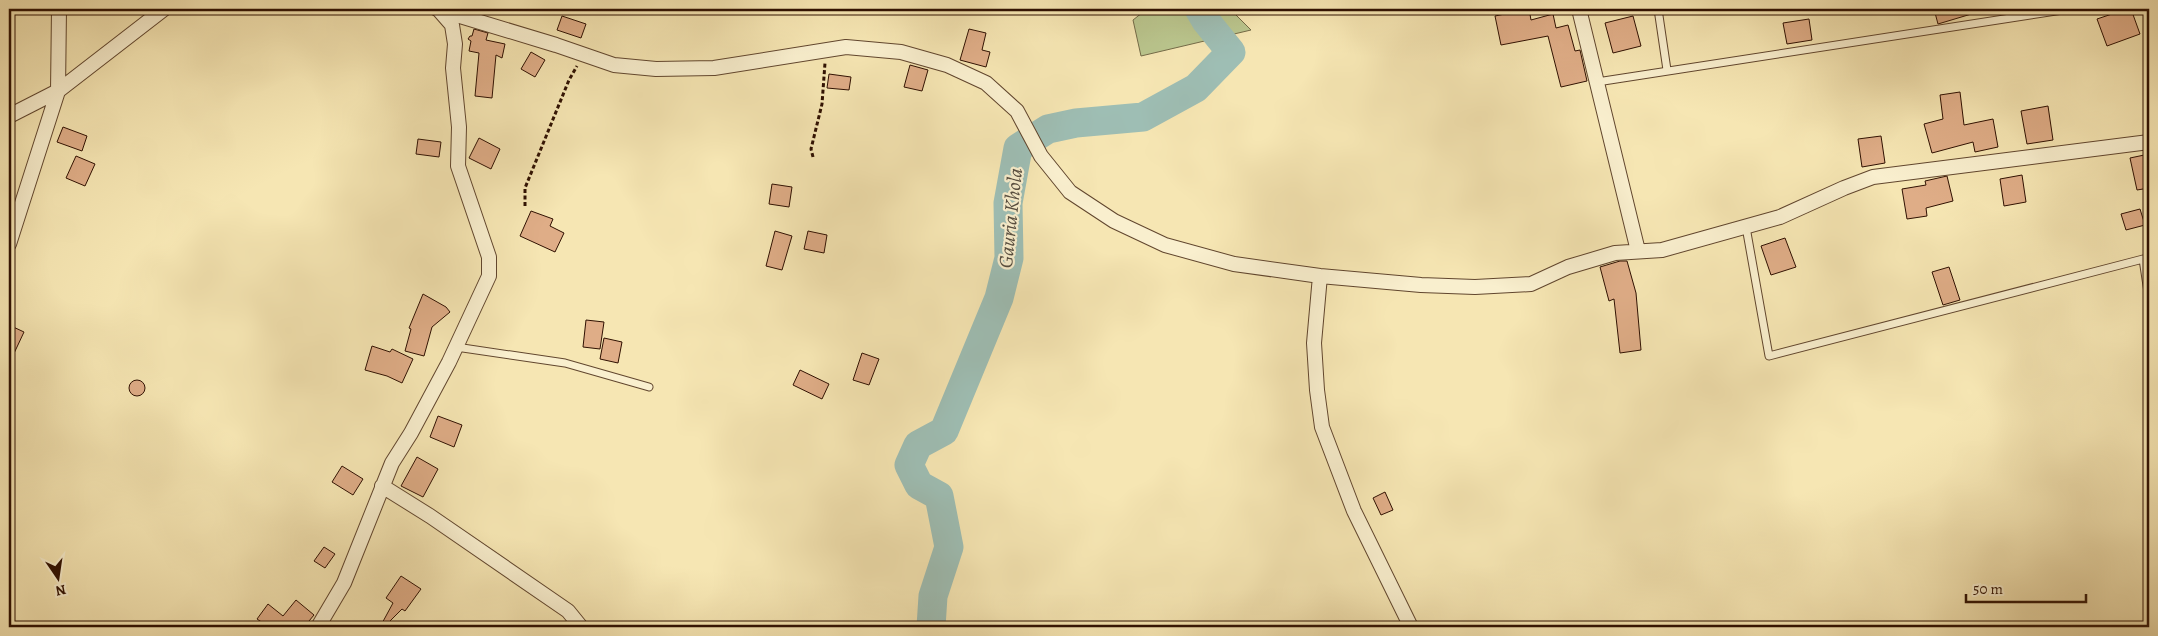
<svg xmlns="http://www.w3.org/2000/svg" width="2158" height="636" font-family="Alegreya,serif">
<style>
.green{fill:#bac68e;stroke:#746b48}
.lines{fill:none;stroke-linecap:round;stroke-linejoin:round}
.river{stroke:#9ebeb4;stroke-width:29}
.building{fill:#dfad87;stroke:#2f1001}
.service-casing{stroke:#61462e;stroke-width:9}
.minor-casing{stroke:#61462e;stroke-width:16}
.path{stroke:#2f1001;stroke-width:3;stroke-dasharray:4 2.5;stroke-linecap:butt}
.service{stroke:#f9efce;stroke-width:7}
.minor{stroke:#f9efce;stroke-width:14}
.labels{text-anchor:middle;stroke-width:4.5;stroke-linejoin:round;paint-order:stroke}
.water-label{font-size:20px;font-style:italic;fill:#564d40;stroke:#f9efce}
</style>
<rect width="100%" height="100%" fill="#f6e6b3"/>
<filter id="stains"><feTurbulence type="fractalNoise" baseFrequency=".004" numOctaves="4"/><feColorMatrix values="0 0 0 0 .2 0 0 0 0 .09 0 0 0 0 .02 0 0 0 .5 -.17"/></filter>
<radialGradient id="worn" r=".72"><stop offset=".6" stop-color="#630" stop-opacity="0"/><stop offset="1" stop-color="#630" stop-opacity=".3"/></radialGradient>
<path class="green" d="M1147,9H1230L1251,30L1141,56L1133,20Z"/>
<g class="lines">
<path class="river" d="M931,627L933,596L949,547L939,496L919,485L909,465L918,445L944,431L999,298L1009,258L1008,203L1018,148L1048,129L1076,123L1143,117L1196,88L1231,52L1206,21L1199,9"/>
</g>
<path class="building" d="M1529,9L1531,20L1553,14L1556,28L1568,25L1575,51L1580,50L1587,81L1561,87L1548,36L1501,45L1495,16Z
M1934,9H1978V12L1938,24Z
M2127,9H2131L2140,34L2107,46L2097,19Z
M562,16L586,24L581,38L557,30Z
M1633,16L1641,46L1613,53L1605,23Z
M1809,19L1812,40L1787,44L1783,23Z
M474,29L488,33L486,40L505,44L502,58L496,55L492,98L475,96L479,53L469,51L471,41L468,39L470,36H472Z
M969,29L986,33L982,50L990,52L986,67L960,60Z
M531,52L545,60L535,77L521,69Z
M910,65L928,70L922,91L904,87Z
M829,74L851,77L849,90L827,88Z
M1960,92L1964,125L1993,119L1998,147L1975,152L1973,142L1932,153L1924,124L1943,119L1940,95Z
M2048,106L2053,140L2027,144L2021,111Z
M63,127L87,136L82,151L57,142Z
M1881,136L1885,163L1862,167L1858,139Z
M479,138L500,149L491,169L469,158Z
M418,139L441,142L439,157L416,154Z
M2149,154V188L2137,190L2130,158Z
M76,156L95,164L85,186L66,178Z
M2022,175L2026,202L2004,206L2000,179Z
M1947,176L1953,201L1926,208L1927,216L1907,219L1902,189L1926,185L1925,181Z
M772,184L792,187L789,207L769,204Z
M2140,209L2145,225L2126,230L2121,214Z
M531,211L553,219L550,226L564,233L555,252L520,236Z
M775,231L792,236L782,270L766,266Z
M808,231L827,235L824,253L804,249Z
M1785,238L1796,267L1771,275L1761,246Z
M1620,261H1627L1636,293L1641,350L1620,353L1614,299L1609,301L1600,267Z
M1949,267L1960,300L1943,305L1932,272Z
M423,294L446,307L450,312L432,327L424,356L405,351L411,329L409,328Z
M586,320L604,322L600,349L583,347Z
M9,325L24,332L9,364Z
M604,338L622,342L618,363L600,359Z
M372,346L390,352L392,349L413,359L402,383L387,376L365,370Z
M862,353L879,359L869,385L853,380Z
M800,370L829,384L822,399L793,385Z
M129 388a8 8 0 1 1 16 0a8 8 0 1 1-16 0Z
M438,416L462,425L454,447L430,437Z
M417,457L438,469L423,497L401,486Z
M342,466L363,479L353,495L332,482Z
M1385,492L1393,510L1381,515L1373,498Z
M324,547L335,554L325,568L314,561Z
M401,576L421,589L405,611L402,609L384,627H380L393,603L386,598Z
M296,600L314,615L304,627H269L257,619L268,604L283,616Z"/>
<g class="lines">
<g class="service-casing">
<path id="service" d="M1658,9L1667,70
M1597,82L2069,9
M1746,227L1769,356L2143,259L2149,299
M456,347L565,363L649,387"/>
</g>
<g class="minor-casing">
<path id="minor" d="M437,9L556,45L614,65L656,69L714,68L846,47L901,52L947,65L986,83L1017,111L1041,156L1070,192L1114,221L1165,245L1234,264L1320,276L1421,285L1475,287L1531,284L1568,267L1615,253L1662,250L1780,217L1844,188L1873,177L2149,142
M1579,9L1638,251
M9,116L58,91L164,9
M9,244L58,91L59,9
M1320,276L1314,343L1317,390L1322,427L1354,511L1411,627
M382,486L430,516L568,611L581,627
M318,627L344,583L392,463L411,433L449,362L489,276V257L458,166L459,127L453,68L455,44L452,25L438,9"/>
</g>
<path class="path" d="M813,157L811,149L822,104L825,63
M525,206V188L569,80L577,66"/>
<use href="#service" class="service"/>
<use href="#minor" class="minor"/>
</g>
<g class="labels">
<g class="water-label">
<text transform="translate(1010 218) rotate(-84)" y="7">Gauria Khola</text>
</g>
</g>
<rect width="2158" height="636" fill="none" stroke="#f6e6b3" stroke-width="30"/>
<rect x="10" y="10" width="2138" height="616" fill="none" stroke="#2f1001" stroke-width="2.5"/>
<rect x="15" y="15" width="2128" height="606" fill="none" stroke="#2f1001"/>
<g transform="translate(58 578) rotate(167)" stroke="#f9efce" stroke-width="4" paint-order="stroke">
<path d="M0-4L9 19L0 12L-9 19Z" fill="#2f1001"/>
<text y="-8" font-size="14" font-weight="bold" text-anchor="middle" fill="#2f1001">N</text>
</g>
<path d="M1966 594v8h120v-8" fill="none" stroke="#2f1001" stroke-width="2.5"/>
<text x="1973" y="594" font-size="15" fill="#2f1001" stroke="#f9efce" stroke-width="4" paint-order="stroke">50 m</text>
<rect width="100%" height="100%" filter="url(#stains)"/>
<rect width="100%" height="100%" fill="url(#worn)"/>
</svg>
